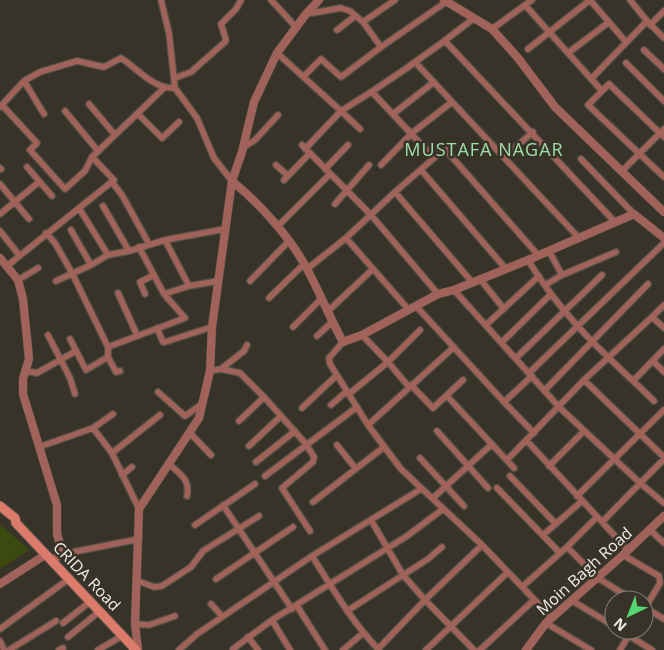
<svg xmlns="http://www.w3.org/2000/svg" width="664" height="650" font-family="'Open Sans',sans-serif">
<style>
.green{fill:#3c4a0f}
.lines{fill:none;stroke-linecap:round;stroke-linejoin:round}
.minor-casing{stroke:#565148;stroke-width:8}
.tertiary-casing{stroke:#565148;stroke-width:9}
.secondary-casing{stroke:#565148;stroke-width:11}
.minor{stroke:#a06259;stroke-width:5.5}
.tertiary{stroke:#a06259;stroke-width:8}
.secondary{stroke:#dc7a6c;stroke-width:9}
.labels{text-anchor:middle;stroke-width:5;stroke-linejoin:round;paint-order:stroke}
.street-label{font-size:16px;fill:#f2eee8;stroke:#383329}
.neighbourhood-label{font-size:18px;letter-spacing:1px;fill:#9fdfa8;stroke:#383329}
</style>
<rect width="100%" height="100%" fill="#383329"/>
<path class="green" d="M0,524L29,550L0,569Z"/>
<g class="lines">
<g class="minor-casing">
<path id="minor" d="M161,0L169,33L175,88L197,118L214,158L232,181
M271,0L296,27
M590,0L626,42
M630,0L647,21L664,38
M525,5L602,91
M306,14L341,8L350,11L363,22L395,0
M363,22L381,47
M650,25L664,11
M492,29L532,0
M337,30L355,16
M445,41L614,221
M528,49L590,0
M644,50L664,69
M277,53L341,111C387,83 431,52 473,19
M568,53L609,22
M415,62L579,238
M626,63L664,101
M304,76L321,59L341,77L381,47L446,2
M175,78L191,72L225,42L226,40L221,24L236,9L241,0
M591,79L647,21
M24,81L44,114
M372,92L434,158L445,149L538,255
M89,104L115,135
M2,105L37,143L30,150L65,189L85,171L92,157
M0,107L24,81L40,72L77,61L104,67L121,58C138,69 153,89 175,88
M65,111L98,151
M138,114L162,138L179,122
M393,114L434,82
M664,137L609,84L588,105L664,177
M302,145L371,215L438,294
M244,147L255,140L278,115
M305,149L341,111L360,129
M504,157L533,132
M581,159L634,214
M276,165L288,176
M381,165L412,133L452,102
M27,167L52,196
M0,168L1,169
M325,169L348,145
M421,170L506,269
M622,171L664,129
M284,180L310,153
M112,182L122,195L149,244
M0,184L29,219
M395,192L472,282
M335,204L369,165
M103,206L129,251
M79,208L108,255
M0,214L39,182
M278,226L330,174
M71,230L91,265
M0,231L19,255
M46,233L55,243L72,273L108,347L185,318L164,294L139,247
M346,238L409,310
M165,240L225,229
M549,251L562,275
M528,260C550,296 578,329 609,358C624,373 639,386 654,401
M7,266L114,180L92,157L164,88
M307,269L346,238L395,192L434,158
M480,279L504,309
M18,280L38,268
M56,281L91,265L108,255L129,251L165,240L189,286
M250,281L288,242
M545,285L562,275L616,252
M454,290L559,407L640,483L664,503
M118,293L137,335
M145,294L140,282L154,275
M164,294L189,286L218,281
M269,298L304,264
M664,305L652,317L664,328
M416,306L504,402
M327,312L373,269
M486,325L539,276
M293,327L321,299
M157,328L163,342H165L212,327
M48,335L70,378L75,394
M362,335L388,362L409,387
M317,336L332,322
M70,339L86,370L108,357V347
M343,342L329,358L330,364L368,425L401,469L482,545L552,618
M502,342L551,294
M108,357L116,372L120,371
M516,358L602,275
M653,361L664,372
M221,369L244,351L247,345
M26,371L37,373L76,351
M210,371L221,369L240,373L264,397L306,444L314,457L313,462L282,488L310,531
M529,373L664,243
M532,376L504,402L534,433
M584,380L664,457
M634,380L664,349
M411,385L433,408L463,380
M545,390L648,284
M158,392L185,416L202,404
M349,394L388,362L420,330
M447,396L514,468
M331,405L347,391
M302,408L337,375
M239,421L264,397
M368,425L454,347
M93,428L112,453
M437,431L488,488
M190,433L211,455
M527,441L628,550
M337,445L356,469
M249,446L281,416
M39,447L93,428L113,414
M420,458L464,506
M507,460L584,380L652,317
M256,462L295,431
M169,464C181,475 190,479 187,496
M549,466L584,431
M122,475L132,467
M265,476L357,407
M510,476L556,524
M497,488L560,553
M577,496L664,410
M433,498L492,444
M313,502L384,447
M223,505L292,609
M139,509L112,453L160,415
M371,520L403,575L425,600L474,650
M602,522L664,459
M195,525L255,484
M650,530L664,543
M543,535L582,501
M567,547L597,517
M63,554L139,539
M623,555L659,576L660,583L644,610
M312,556C333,589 352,622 379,650
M216,579L293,527
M138,581L154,587L162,586L191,567L203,551L259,516
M523,586L567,547L598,578L633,600
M571,600L614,626
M211,604L222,616
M297,606L325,650
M644,607L664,619
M347,611L428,559L442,547
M63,623L91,601
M546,623L591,650
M135,624L149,625L175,616
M0,629L70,578
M620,630L652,650
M68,637L100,611
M248,637L258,650
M0,641L4,650
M233,649L272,620
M378,649L425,600L482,545
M9,650L56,621
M59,650L63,648
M98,650L122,636
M179,650L197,634L312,556L421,489
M290,650L272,620L407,536L443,509
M343,650L363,633
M426,650L508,572
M480,650L534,600
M620,650L632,630"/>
</g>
<g class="tertiary-casing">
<path id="tertiary" d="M444,0L492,29L518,58L555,107L664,212
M232,181C259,203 291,238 307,269C320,293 330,318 343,342L362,335L438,294L454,290L528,260L634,214L664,238
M0,258L18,280L23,299L29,359L23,379V394L57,505V534L63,554L52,560
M0,584L45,555
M138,650L135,624L139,509L199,418L210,371L212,327L232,181L242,152L254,102L277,53L306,14L319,0
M526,650L546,623L623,555L664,516"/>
</g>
<g class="secondary-casing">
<path id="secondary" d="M0,506L15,518L16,523L136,650"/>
</g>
<use href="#minor" class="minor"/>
<use href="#tertiary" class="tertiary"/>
<use href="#secondary" class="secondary"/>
</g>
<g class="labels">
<g class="street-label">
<text transform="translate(584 571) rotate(-42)" y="6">Moin Bagh Road</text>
<text transform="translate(87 576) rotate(46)" y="6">CRIDA Road</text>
</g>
<g class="neighbourhood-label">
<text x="484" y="156">MUSTAFA NAGAR</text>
</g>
</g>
<g transform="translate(629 615) rotate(223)"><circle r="24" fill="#383329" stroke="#827e75"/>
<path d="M0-4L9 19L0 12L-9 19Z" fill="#54d672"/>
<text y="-8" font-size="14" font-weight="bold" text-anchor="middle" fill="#f2eee8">N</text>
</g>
</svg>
